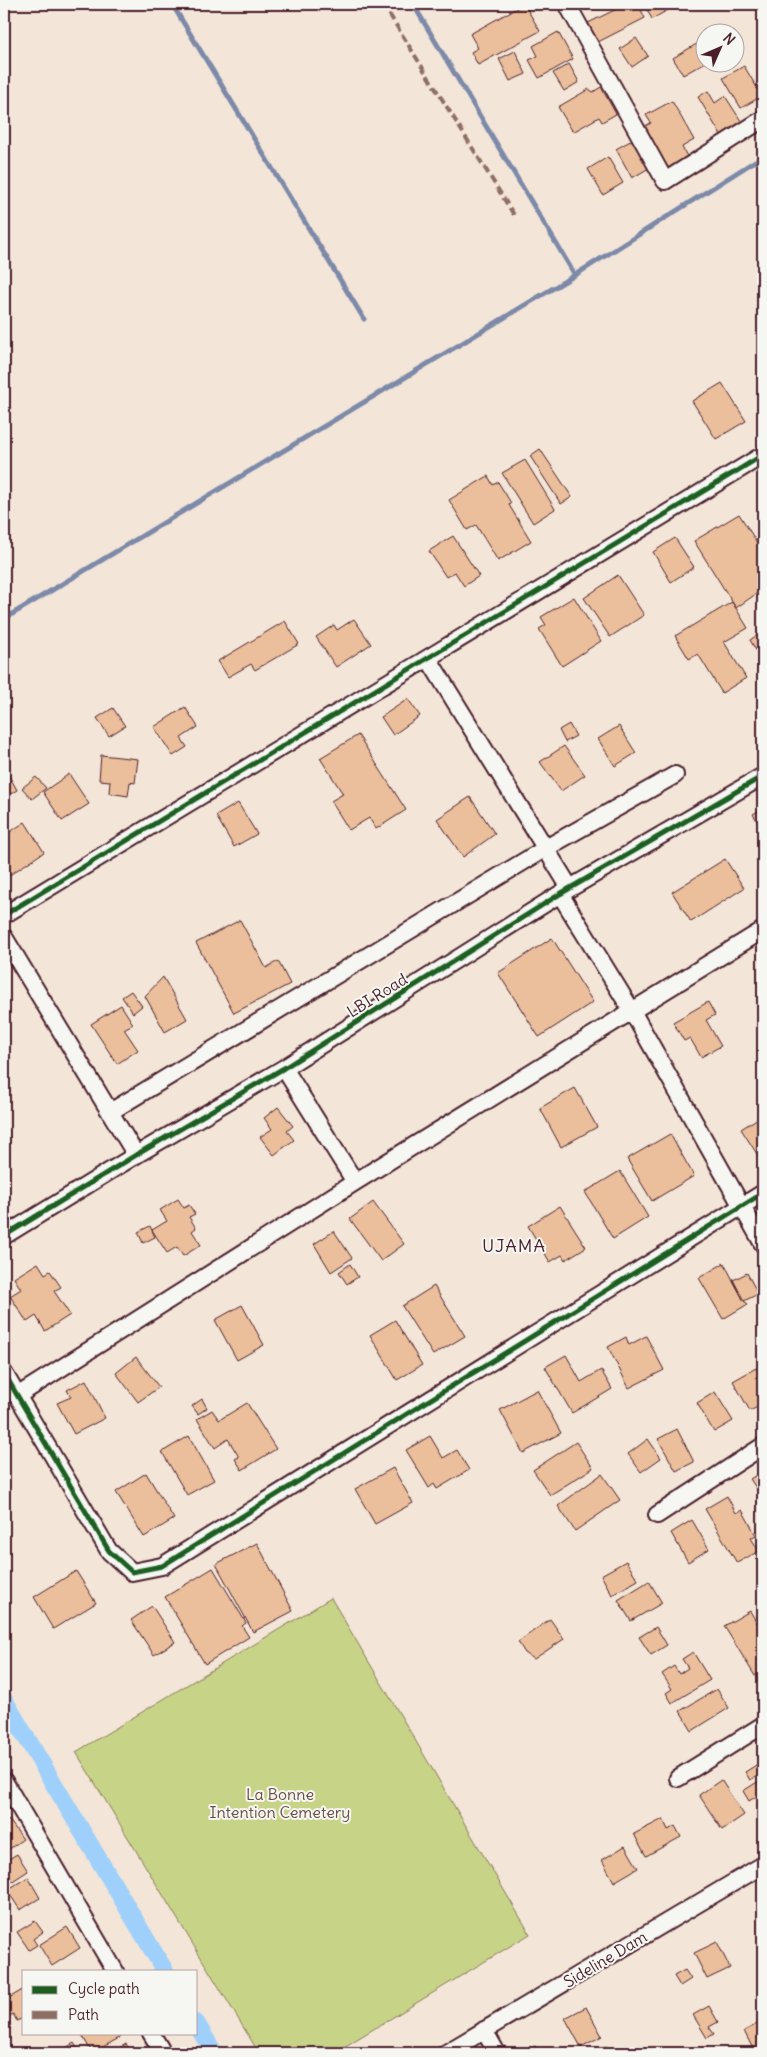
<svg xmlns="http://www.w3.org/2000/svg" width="767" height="2057" font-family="Delius,sans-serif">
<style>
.green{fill:#c7d488;stroke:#887a5a}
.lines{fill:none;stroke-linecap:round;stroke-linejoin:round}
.stream{stroke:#7d89a8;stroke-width:5}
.canal{stroke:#9fcffb;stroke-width:18}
.building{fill:#ebbf9b;stroke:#4a1f2b}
.minor-casing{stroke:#4a1f2b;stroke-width:20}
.minor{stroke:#f6f6f2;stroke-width:16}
.quiet{stroke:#8d6e63;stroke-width:4;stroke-dasharray:8 4;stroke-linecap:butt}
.cycleway-casing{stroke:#f6f6f2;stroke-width:8}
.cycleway{stroke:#1b5e20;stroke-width:5}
.labels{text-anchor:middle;stroke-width:4;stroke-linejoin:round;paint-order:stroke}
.street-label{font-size:16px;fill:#4a1f2b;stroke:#f6f6f2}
.park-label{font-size:16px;fill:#694c42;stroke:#f6f6f2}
.neighbourhood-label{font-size:18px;letter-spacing:1px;fill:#4a1f2b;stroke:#f6f6f2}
</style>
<rect width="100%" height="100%" fill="#f3e6d8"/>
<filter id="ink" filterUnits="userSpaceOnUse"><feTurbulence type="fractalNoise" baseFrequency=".02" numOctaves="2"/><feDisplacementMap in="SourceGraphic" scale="10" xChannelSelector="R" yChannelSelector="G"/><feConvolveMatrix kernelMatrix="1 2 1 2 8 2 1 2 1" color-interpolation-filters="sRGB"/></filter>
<g filter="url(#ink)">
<path class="green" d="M331,1598L530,1934L334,2053H259L76,1752Z"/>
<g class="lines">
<path class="stream" d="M172,4L364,319
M413,4L575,275
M4,619L575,275L763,156"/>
<path class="canal" d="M4,1700L165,1971
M196,2023L214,2053"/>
</g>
<path class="building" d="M524,4L540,31L478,65L471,52L478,48L470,34Z
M627,4H638L645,18L598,42L588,23Z
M644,4H674L675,6L652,19Z
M558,32L573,59L539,78L529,60L538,56L533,46Z
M636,38L648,56L632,67L620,49Z
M700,42L704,50V62H706L683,75L673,58Z
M515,51L526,74L510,81L499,59Z
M569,64L579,82L564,91L553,73Z
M744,66L762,96L741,108L723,78Z
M601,87L616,114L602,122L599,117L573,132L558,107L589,89L593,92Z
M708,91L715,103L725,96L743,124L722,137L698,97Z
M672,101L694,140L682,147L690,162L670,173L643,127L651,123L646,115Z
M632,140L649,168L632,178L616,149Z
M608,157L623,183L603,195L588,169Z
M722,383L746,421L716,439L692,401Z
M540,449L572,497L561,504L530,456Z
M525,460L555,509L533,523L502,473Z
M488,476L493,485L498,482L511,503L509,505L531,541L498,561L476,525L467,530L449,500Z
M739,514L763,552V589L736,608L694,541Z
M453,536L479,576L464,586L455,572L446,577L429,551Z
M675,538L694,567L671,582L653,552Z
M618,575L644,615L610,637L584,598Z
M574,597L601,641L562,666L539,629L546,625L541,617Z
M732,602L748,628L724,642L746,678L722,693L698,654L689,659L675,636Z
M354,619L371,644L336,667L316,637L334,625L337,630Z
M285,621L299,644L255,670L251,664L228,677L218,661Z
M763,631V662L750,640Z
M408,699L420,716L393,735L381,717Z
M185,707L198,727L181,738L187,747L173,756L154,727Z
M113,708L125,726L109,736L97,718Z
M569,724L576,736L565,742L559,730Z
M619,726L636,753L615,766L598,739Z
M358,735L406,810L376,829L369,818L349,830L331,801L343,794L320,758Z
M564,746L585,775L561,791L540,762Z
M101,755L138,759L135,783L130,782L128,796L109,793L110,781L99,780Z
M8,774L17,790L4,798V777Z
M69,774L89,804L62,821L43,792Z
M36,777L46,788L32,799L22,788Z
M470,797L495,834L463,857L437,819Z
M238,803L257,834L234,847L216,816Z
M763,808V831L753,814Z
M25,822L44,852L8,876L4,869V836Z
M725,859L744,888L691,922L672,892Z
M240,920L266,968L278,961L290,984L234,1013L196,943Z
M552,938L593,1002L539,1037L498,973Z
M163,977L187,1019L165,1032L145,996Z
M131,991L142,1006L133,1013L122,997Z
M708,1002L715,1015L706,1020L721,1046L701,1057L690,1038L684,1041L673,1022Z
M121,1005L133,1024L124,1029L138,1050L117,1064L91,1024Z
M575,1088L597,1127L561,1147L540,1108Z
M278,1107L293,1126L287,1131L294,1140L274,1155L260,1137L272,1129L264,1118Z
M763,1115V1155L759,1157L741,1129Z
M670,1134L694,1176L652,1201L627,1159Z
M620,1171L648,1217L613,1239L585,1192Z
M178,1199L184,1208L189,1205L195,1214L189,1217L196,1228L192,1231L201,1245L183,1256L177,1247L167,1253L152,1230L167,1221L160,1210Z
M373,1202L404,1244L381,1261L350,1219Z
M560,1206L586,1247L565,1260L562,1255L550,1262L528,1226Z
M150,1226L155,1237L143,1243L138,1232Z
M334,1231L352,1258L331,1272L314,1244Z
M38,1263L45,1274L50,1271L61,1287L54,1291L70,1315L45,1331L36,1316L27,1322L10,1296L21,1289L14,1278Z
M724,1263L744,1301L748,1304L723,1319L699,1278Z
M350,1264L358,1277L347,1284L339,1272Z
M747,1273L758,1294L744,1301L733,1280Z
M434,1286L465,1336L433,1355L402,1306Z
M242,1305L264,1345L237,1360L215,1320Z
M395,1320L422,1365L397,1380L370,1335Z
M646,1336L664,1370L629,1388L608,1347L626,1337L629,1345Z
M566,1355L581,1382L601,1370L612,1389L572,1413L545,1367Z
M136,1357L159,1387L138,1402L116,1373Z
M756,1368L763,1381V1404L750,1411L733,1381Z
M86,1380L105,1418L74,1434L57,1403L71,1397L67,1390Z
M537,1390L561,1433L523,1453L500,1410Z
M715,1392L733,1421L714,1432L697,1403Z
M202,1399L207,1408L198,1414L192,1406Z
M247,1403L276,1449L242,1470L235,1459L239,1457L228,1439L215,1448L197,1419L212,1410L219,1420Z
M677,1429L694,1462L676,1471L658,1439Z
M189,1436L214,1480L187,1495L162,1452Z
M430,1436L443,1458L457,1450L469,1470L437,1489L434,1484L429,1488L406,1450Z
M648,1439L661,1458L641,1472L628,1454Z
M576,1442L593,1468L550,1495L533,1470Z
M393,1468L413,1503L375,1524L355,1489Z
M763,1471V1498L750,1479Z
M146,1473L174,1519L144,1537L116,1492Z
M602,1474L620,1500L575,1531L558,1506Z
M727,1496L736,1513L742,1510L756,1535L751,1538L759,1551L737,1563L705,1509Z
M692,1520L709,1549L688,1562L671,1533Z
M257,1543L293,1611L253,1632L216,1564Z
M626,1561L638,1580L612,1595L601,1575Z
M213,1568L246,1623L242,1626L249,1637L205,1664L165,1597Z
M76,1571L96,1603L53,1629L34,1597Z
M649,1581L662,1603L631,1621L618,1600Z
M152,1606L175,1642L154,1655L131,1620Z
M750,1611L763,1633V1670L755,1676L724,1626Z
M550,1619L564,1639L534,1659L525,1653L518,1642Z
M656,1627L667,1645L651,1655L639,1637Z
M693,1652L710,1680L672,1703L666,1693L672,1689L662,1674L674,1666L679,1674L688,1668L682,1659Z
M717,1689L729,1708L692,1731L680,1711Z
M761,1762L763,1773L750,1780L745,1772Z
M721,1780L744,1815L722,1830L699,1795Z
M759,1781L763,1792L749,1801L743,1791Z
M663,1819L668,1830L675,1826L681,1837L646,1856L634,1834Z
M9,1820L23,1839L4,1853V1824Z
M625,1846L638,1868L614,1882L602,1860Z
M17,1854L28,1871L5,1886L4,1862Z
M28,1877L40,1898L20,1910L7,1890Z
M35,1921L43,1932L33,1939L37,1945L29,1950L17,1932Z
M67,1927L80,1948L52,1966L39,1945Z
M717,1942L730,1968L707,1979L694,1953Z
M685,1970L691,1979L680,1986L674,1976Z
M24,1989V2017L17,2021L13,2014L8,2017L4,2010V2001Z
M709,2006L718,2022L709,2027L714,2034L707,2038L693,2015Z
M586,2007L602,2036L581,2047L565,2018Z
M763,2021V2053H755L744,2031Z
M81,2033H119L121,2037L92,2053Z
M74,2043L80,2053H57Z
M126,2044L132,2053H111Z
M535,2046L540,2053H524Z
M606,2046L611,2053H593Z"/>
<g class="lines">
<g class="minor-casing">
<path id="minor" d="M567,4L665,181L763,119
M428,658L570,888
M560,894L632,1011L763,1244
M4,915L763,455
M4,937L136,1155
M284,1068L355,1182
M110,1112L546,848L675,775
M4,1236L136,1155L284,1068L560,894L763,776
M4,1373L109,1551L132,1572L162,1566L763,1193
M17,1396L355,1182L763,930
M657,1515L763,1446
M678,1778L763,1725
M4,1781L115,1971
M484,2030L497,2053
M151,2033L163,2053
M446,2053L763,1865"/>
</g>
<use href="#minor" class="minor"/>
<path class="quiet" d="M383,4L514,215"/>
<g class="cycleway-casing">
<path id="cycleway" d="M4,915L763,455
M4,1236L136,1155L284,1068L560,894L763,776
M4,1373L109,1551L132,1572L162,1566L763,1193"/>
</g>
<use href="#cycleway" class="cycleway"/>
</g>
</g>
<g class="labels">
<g class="street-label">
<text transform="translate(377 995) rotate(-32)" y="6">LBI Road</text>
<text transform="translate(605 1959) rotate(-31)" y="6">Sideline Dam</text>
</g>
<g class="park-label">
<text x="280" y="1800">La Bonne<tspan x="280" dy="18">Intention Cemetery</tspan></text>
</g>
<g class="neighbourhood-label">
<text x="514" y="1252">UJAMA</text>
</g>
</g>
<rect width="767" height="2057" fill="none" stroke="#f6f6f2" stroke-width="20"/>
<rect x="10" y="10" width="747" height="2037" fill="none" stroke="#4a1f2b" stroke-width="2" filter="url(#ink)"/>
<rect x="22" y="1970" width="175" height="65" fill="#f6f6f2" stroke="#b1a0a2"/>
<rect x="32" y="1986" width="25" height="8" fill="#1b5e20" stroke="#b1a0a2"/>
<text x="68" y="1994" font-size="15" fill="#4a1f2b">Cycle path</text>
<rect x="32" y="2011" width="25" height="8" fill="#8d6e63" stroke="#b1a0a2"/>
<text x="68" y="2020" font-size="15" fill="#4a1f2b">Path</text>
<g transform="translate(720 48) rotate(45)"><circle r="24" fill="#f6f6f2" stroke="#b1a0a2"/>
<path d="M0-4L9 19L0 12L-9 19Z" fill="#4a1f2b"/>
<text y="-8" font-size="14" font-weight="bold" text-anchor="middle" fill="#4a1f2b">N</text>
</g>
</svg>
